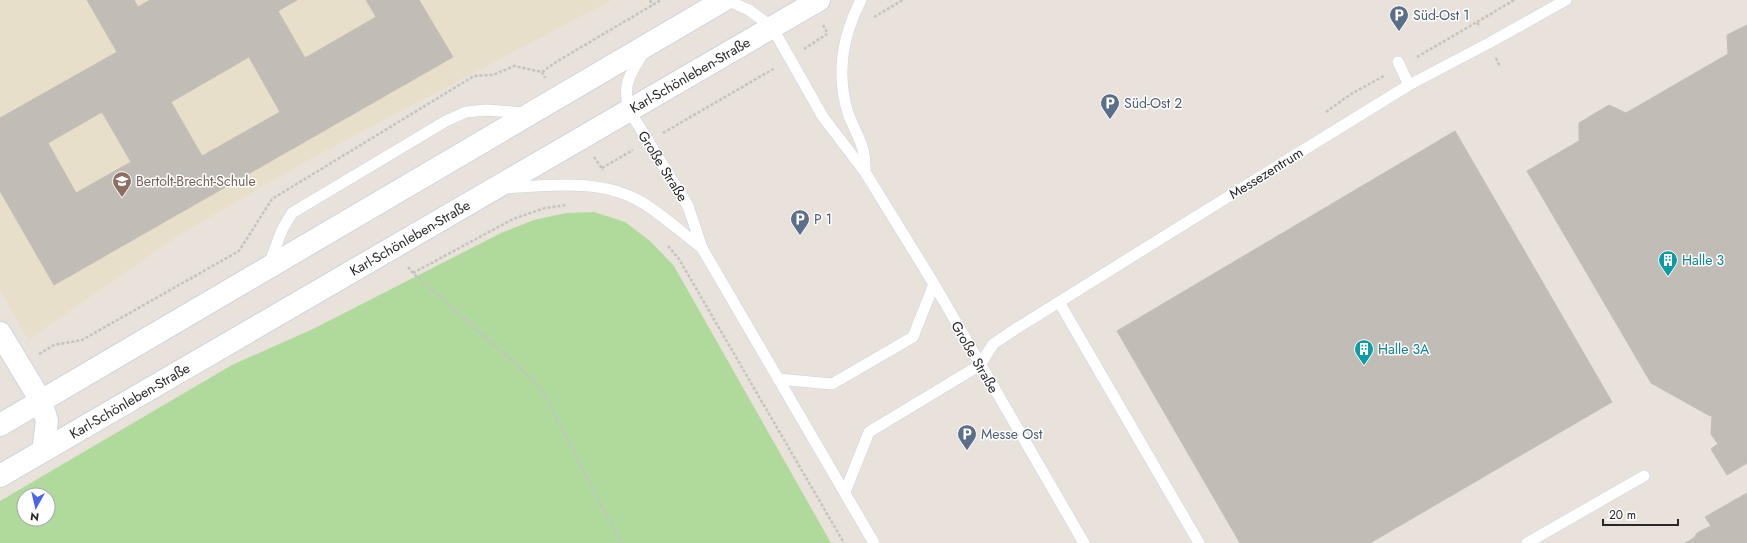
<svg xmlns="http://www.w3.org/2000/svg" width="1747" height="543" font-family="Jost,sans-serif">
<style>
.education{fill:#e8dfcb}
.green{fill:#b0d99c;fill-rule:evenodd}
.building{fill:#c1bcb6;stroke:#c3beb4;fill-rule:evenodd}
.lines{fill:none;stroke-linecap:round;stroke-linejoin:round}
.service-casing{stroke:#d0d2df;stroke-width:12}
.minor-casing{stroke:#d0d2df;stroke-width:24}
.secondary-casing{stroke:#d0d2df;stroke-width:24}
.path{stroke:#c3c3c3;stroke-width:2.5;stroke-dasharray:3 2;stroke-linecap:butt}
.service{stroke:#fff;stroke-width:11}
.minor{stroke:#fff;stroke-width:22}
.secondary{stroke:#fff;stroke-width:22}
.labels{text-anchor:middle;stroke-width:3;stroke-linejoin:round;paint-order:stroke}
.service-label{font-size:14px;fill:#4e5e75;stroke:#fff;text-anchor:start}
.street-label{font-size:14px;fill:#272727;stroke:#fff}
.education-label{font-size:14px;fill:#785e54;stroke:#fff;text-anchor:start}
.culture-label{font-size:14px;fill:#0d838f;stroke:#fff;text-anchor:start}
</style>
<rect width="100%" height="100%" fill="#e8e2da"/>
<path class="education" d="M0,0H612L310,159L176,237L28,340L0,290Z"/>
<path class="green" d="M594,212L625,222L650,241L674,266L831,543H0V501L232,365L313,329L501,233L534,220L566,213ZM24,495H48V519H24Z"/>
<path class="building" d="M87,0H134L138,7L150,0H297L278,11L305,58L376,17L366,0H419L453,57L54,285L0,191V118L117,52ZM249,57L280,112L202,156L171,102ZM102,112L131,162L76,193L48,143Z
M1747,25V394L1710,416L1651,383L1527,171L1579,141V123L1609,105L1626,113L1728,54L1727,35Z
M1455,131L1612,402L1370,543H1240L1117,331Z
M1747,394V463L1727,475L1711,449L1718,444L1711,434L1712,415Z
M1747,493V543H1698L1694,538L1697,533L1711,526L1705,517Z
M1694,538L1698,543H1685Z"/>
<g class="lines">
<g class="service-casing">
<path id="service" d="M727,0L749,10L772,27L823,117L865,172L934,284L1084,543
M861,0C843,35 836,74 848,113C852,125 860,137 863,150C865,156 865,164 865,171
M644,52C630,74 622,84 629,110L688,206L702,248L874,543
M1398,62L1409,85
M505,188C550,185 603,178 643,203C664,216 682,233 702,248
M269,265L282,230L292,213L446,121L466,112L486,110L526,113
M1059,302L1199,543
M778,379L832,384L913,337L934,284
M845,492L869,432L980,365L993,344L1017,328L1284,162L1409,85L1489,43L1566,0
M1527,543L1644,476"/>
</g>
<g class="minor-casing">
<path id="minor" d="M0,333L41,401"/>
</g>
<g class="secondary-casing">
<g id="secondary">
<path d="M41,401L47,421L43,451"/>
<path d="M0,425L724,0"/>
<path id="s1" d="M0,476L819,0"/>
</g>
</g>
<path class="path" d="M650,0L653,5
M874,17L903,0
M1477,22L1514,0
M823,25L828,34
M804,49L827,34
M1417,57L1477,22L1480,27
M1496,58L1500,67
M542,72L556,62L661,0
M1326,112L1351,94L1384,76
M663,133L775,68
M594,157L603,170
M602,168L633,150
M668,246L679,259L844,543
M408,267L413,273L527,374L543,392L621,543
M413,273L513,219L545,208L567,205
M39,354L54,345L82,340L239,251L272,199L474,76L493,75L514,66L542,72L545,78"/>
<use href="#service" class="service"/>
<use href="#minor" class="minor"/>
<use href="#secondary" class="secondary"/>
</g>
<defs>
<g id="parking-pin" transform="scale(1)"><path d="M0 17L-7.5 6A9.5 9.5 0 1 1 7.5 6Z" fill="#5c6f8a" stroke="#fff"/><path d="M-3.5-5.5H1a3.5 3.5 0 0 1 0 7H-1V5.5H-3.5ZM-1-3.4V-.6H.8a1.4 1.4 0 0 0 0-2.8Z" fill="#fff"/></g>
<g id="school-pin" transform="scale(1)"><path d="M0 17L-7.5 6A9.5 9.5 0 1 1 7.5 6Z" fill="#8d6e63" stroke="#fff"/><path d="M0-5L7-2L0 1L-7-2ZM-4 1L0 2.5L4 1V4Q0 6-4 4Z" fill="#fff"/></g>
<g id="building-pin" transform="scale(1)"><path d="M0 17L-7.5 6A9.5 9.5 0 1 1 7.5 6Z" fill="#0f9aa8" stroke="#fff"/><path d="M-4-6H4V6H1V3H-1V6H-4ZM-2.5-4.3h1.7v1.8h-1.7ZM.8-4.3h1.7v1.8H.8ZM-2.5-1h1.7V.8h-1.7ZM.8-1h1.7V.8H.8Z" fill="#fff"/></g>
</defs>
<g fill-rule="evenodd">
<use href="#parking-pin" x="1399" y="15"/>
<use href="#parking-pin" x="1110" y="103"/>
<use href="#school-pin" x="122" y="181"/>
<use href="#parking-pin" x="800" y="219"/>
<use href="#building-pin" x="1668" y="260"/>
<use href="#building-pin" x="1364" y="349"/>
<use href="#parking-pin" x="967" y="434"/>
</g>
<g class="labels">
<g class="service-label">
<text x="1413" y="20">Süd-Ost 1</text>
<text x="1124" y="108">Süd-Ost 2</text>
<text x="814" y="224">P 1</text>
<text x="981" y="439">Messe Ost</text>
</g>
<g class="street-label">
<text dy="5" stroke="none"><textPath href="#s1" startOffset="798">Karl-Schönleben-Straße</textPath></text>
<text transform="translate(663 166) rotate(58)" y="5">Große Straße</text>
<text transform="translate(1266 173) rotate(-32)" y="5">Messezentrum</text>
<text dy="5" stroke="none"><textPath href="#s1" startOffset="474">Karl-Schönleben-Straße</textPath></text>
<text transform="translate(975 357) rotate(60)" y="5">Große Straße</text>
<text dy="5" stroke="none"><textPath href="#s1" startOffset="150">Karl-Schönleben-Straße</textPath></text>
</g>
<g class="education-label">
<text x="136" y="186">Bertolt-Brecht-Schule</text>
</g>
<g class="culture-label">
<text x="1682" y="265">Halle 3</text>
<text x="1378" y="354">Halle 3A</text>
</g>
</g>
<g transform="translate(36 507) rotate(188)"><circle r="19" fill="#ffffff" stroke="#a9a9a9"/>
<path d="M0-3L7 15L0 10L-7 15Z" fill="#4a65e5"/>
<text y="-6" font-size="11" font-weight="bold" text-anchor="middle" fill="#272727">N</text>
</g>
<path d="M1603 519v6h75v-6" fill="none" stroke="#272727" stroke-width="2"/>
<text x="1609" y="519" font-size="12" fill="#272727" stroke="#ffffff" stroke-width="3" paint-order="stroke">20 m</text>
</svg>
